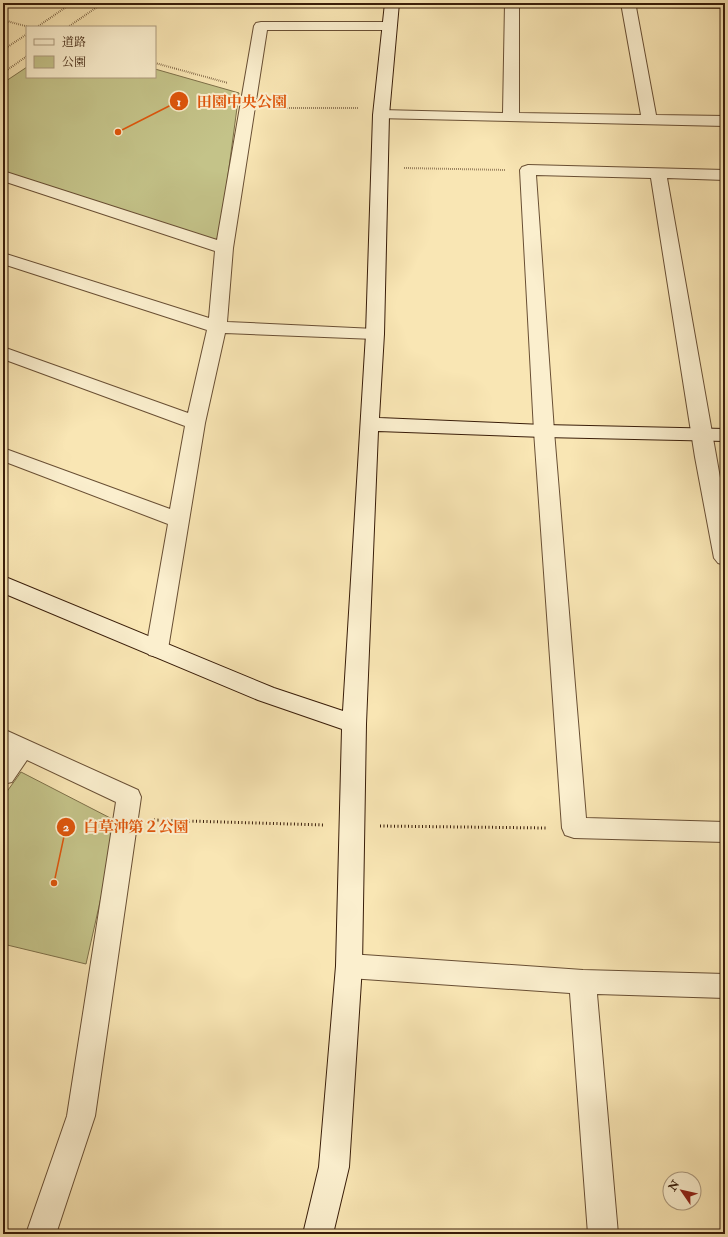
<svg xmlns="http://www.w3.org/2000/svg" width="728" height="1237" font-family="'IM FELL Double Pica','Noto Serif JP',serif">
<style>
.green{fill:#c4c389;stroke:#7e7049}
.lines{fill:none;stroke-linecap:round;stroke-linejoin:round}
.street-casing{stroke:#694f34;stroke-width:2}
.secondary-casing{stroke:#391d09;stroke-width:2}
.path-far1{stroke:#391d09;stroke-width:2;stroke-dasharray:0.5 1.5;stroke-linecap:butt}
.path{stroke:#391d09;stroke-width:3;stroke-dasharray:1 2.5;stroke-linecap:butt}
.street{fill:#fbefce;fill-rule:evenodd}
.secondary{fill:#fbefce;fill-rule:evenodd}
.leader{fill:none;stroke:#df560c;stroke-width:1.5}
.callout-dot{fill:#df560c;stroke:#fbefce;stroke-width:1.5}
.mark-label{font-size:12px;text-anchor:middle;font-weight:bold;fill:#fff}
.callout-label{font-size:15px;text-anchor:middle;font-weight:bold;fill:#df560c;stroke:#fbefce;stroke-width:4;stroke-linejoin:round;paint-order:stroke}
</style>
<rect width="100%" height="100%" fill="#f9e6b4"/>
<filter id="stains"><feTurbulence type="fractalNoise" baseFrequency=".005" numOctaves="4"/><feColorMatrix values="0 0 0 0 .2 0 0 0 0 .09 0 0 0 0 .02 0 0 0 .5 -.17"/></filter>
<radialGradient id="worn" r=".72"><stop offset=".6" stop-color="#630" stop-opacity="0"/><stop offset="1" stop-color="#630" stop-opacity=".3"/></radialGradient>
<path class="green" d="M27,67V77H155V69L239,93L219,242L3,171V83Z
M21,772L118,822L86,964L3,944V797Z"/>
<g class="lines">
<g class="street-casing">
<path id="street" d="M505,3H519V113L641,115L621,3H725V8L636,7L656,115L725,116V126L376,118L373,115L376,112L381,110L503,113Z
M261,22H389L394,23L396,26L394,29L389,30H267L233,248L227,322L375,329L381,330L384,334L381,338L375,339L225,333L205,423L168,649L165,655L157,657L149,655L146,649L168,524L3,461V448L170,509L185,426L3,359V347L188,413L207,330L3,264V253L209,318L215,251L3,181V171L217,240L254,26L256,23Z
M528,165L725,170V180L667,178L725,506V565L718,563L714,558L695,457L651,178L536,175L554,431L586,818L725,822V842L574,838L565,835L562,828L534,431L520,170L522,167Z
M3,729L138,790L141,797L95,1116L56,1234H26L67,1116L116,802L27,760L12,782L3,784V757L8,751L3,748Z
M349,954L583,970L725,974V998L597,994L618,1234H588L570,993L349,978L340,974L336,966L340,958Z"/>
</g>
<g class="secondary-casing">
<path id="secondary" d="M385,3H399L389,115L384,334L379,418L544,425L725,429V441L544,437L378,431L366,724L362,966L349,1167L333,1234H303L319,1167L336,966L342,729L258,700L3,593V576L274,688L343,711L366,334L373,115Z"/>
</g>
<path class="path-far1" d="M3,20L29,27
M37,27L72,3
M68,27L103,3
M3,50L27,34
M155,63L228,83
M3,73L27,56
M271,108H358
M404,168L505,170"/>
<path class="path" d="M154,820L325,825
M380,826L547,828"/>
<use href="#street" class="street"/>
<use href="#secondary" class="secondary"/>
</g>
<path class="leader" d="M118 132L179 101M54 883L66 827"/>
<g class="callout-dot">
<circle cx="118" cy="132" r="4"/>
<circle cx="54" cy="883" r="4"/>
<circle cx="179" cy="101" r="10"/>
<circle cx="66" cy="827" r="10"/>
</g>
<g class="mark-label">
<text x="179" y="106">1</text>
<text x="66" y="831">2</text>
</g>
<g class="callout-label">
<text x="242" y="107">田園中央公園</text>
<text x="136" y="832">白草沖第２公園</text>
</g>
<rect width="728" height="1237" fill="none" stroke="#f9e6b4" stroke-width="16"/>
<rect x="4" y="4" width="720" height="1229" fill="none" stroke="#391d09" stroke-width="2"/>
<rect x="8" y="8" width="712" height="1221" fill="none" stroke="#391d09"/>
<rect x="26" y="26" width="130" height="52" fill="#fbefce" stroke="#ad9b7f"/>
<rect x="34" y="39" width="20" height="6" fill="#fbefce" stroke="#ad9b7f"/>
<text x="62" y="46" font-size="12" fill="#391d09">道路</text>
<rect x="34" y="56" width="20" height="12" fill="#c4c389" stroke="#ad9b7f"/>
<text x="62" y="66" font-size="12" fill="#391d09">公園</text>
<g transform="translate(682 1191) rotate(304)"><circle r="19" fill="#fbefce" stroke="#ad9b7f"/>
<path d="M0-3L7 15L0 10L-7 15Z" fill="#8f2418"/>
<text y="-6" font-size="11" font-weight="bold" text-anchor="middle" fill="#391d09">N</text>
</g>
<rect width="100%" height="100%" filter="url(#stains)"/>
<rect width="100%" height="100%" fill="url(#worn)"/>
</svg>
